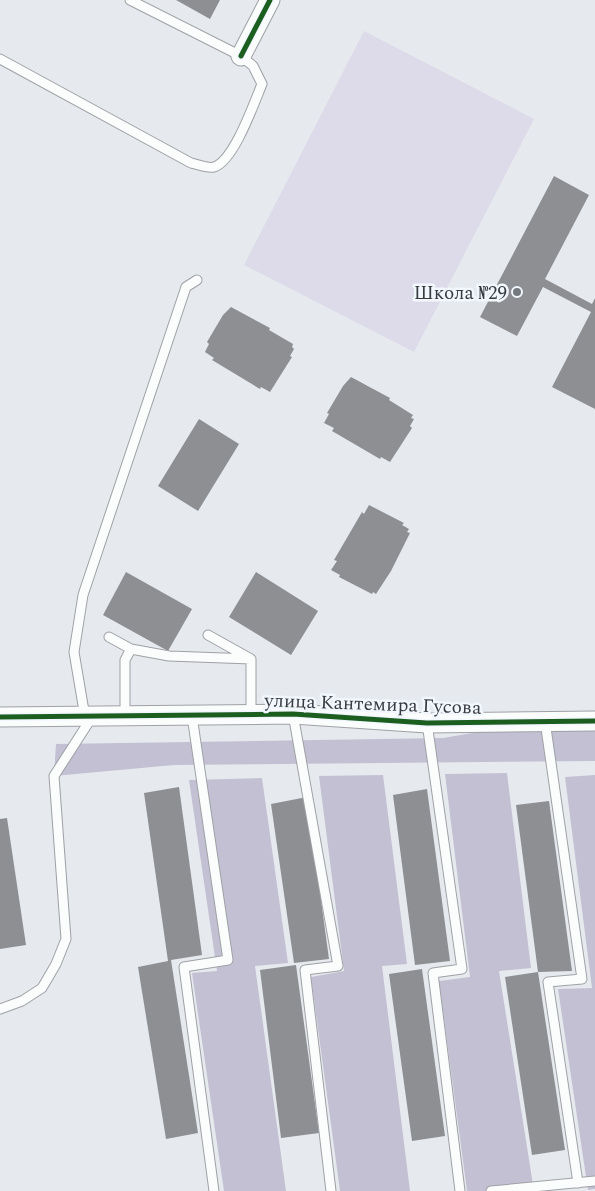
<svg xmlns="http://www.w3.org/2000/svg" width="595" height="1191" font-family="Spectral,serif">
<style>
.green{fill:#dddae9}
.forest{fill:#c4c0d3}
.building{fill:#8d8f93}
.lines{fill:none;stroke-linecap:round;stroke-linejoin:round}
.lane-casing{stroke:#9ea1a5;stroke-width:11}
.street-casing{stroke:#9ea1a5;stroke-width:21}
.lane{stroke:#fbfcfc;stroke-width:9}
.street{stroke:#fbfcfc;stroke-width:19}
.cycleway-casing{stroke:#f1f7fd;stroke-width:8}
.cycleway{stroke:#1b5e20;stroke-width:5}
.poi-dot{fill:#75787c;stroke:#f1f7fd;stroke-width:2}
.labels{text-anchor:middle;stroke-width:5;stroke-linejoin:round;paint-order:stroke}
.poi-label{font-size:19px;fill:#383b3e;stroke:#f1f7fd;text-anchor:end}
.street-label{font-size:19px;fill:#383b3e;stroke:#f1f7fd}
</style>
<rect width="100%" height="100%" fill="#e6eaee"/>
<path class="green" d="M364,31L534,119L414,352L244,265Z"/>
<path class="forest" d="M595,712V761L174,765L54,776L56,744L443,738Z
M507,773L531,968L499,971L534,1191H467L439,981L470,977L445,774Z
M383,775L407,964L382,966L410,1191H340L311,977L344,971L319,776Z
M595,775V1189L588,1190L558,989L592,988L565,777Z
M262,778L288,963L255,966L286,1191H224L192,973L217,971L189,780Z"/>
<path class="building" d="M176,0H220L210,19Z
M554,176L589,195L545,279L592,304L595,298V409L552,387L591,312L543,287L517,336L480,317Z
M231,307L270,328L269,330L293,344L292,347L294,349L290,356L292,357L270,392L261,387L260,389L212,360L214,358L205,352L209,344L207,342L223,315Z
M351,377L390,398L389,400L413,415L411,418L414,419L410,426L412,428L390,462L381,457L380,459L332,431L334,428L324,423L329,414L327,413L343,386Z
M199,419L239,444L198,511L158,486Z
M369,505L404,523L402,525L409,529L407,532L410,533L391,571L376,594L373,592L372,594L339,577L340,575L331,570L337,561L334,560L362,512L364,514Z
M126,572L192,609L168,651L103,615Z
M256,572L318,611L291,655L229,617Z
M179,787L202,955L171,960L198,1133L166,1139L138,967L168,961L144,793Z
M427,789L450,961L415,965L393,795Z
M307,797L329,959L294,963L271,804Z
M549,801L572,971L538,972L516,805Z
M7,818L26,945L0,949V819Z
M296,965L319,1133L281,1138L260,970Z
M422,969L445,1136L412,1141L389,974Z
M538,972L565,1150L532,1155L505,977Z"/>
<g class="lines">
<g class="lane-casing">
<path id="lane" d="M0,59L191,163C197,164 208,169 214,167C234,161 254,103 262,84L253,66L241,56L130,0
M208,635L251,659V715
M109,637L131,649L125,660V715
M131,649L169,656L251,659
M293,714L338,966L305,970L331,1191
M192,716L228,960L184,967L214,1191
M85,717L74,652L83,595L186,287L197,280
M545,721L582,979L548,982L578,1183
M427,723L462,969L433,973L460,1191
M0,1009L22,1001L42,988L56,964L66,939L54,776L92,717
M491,1191L595,1181"/>
</g>
<g class="street-casing">
<path id="street" d="M241,56L270,0
M0,717L293,714L427,723L595,721"/>
</g>
<use href="#lane" class="lane"/>
<use href="#street" class="street"/>
<g class="cycleway-casing">
<path id="cycleway" d="M241,56L270,0
M0,717L293,714L427,723L595,721"/>
</g>
<use href="#cycleway" class="cycleway"/>
</g>
<circle class="poi-dot" cx="517" cy="292" r="5"/>
<g class="labels">
<g class="poi-label">
<text x="507" y="299">Школа №29</text>
</g>
<g class="street-label">
<text transform="translate(373 703) rotate(2)" y="7">улица Кантемира Гусова</text>
</g>
</g>
</svg>
